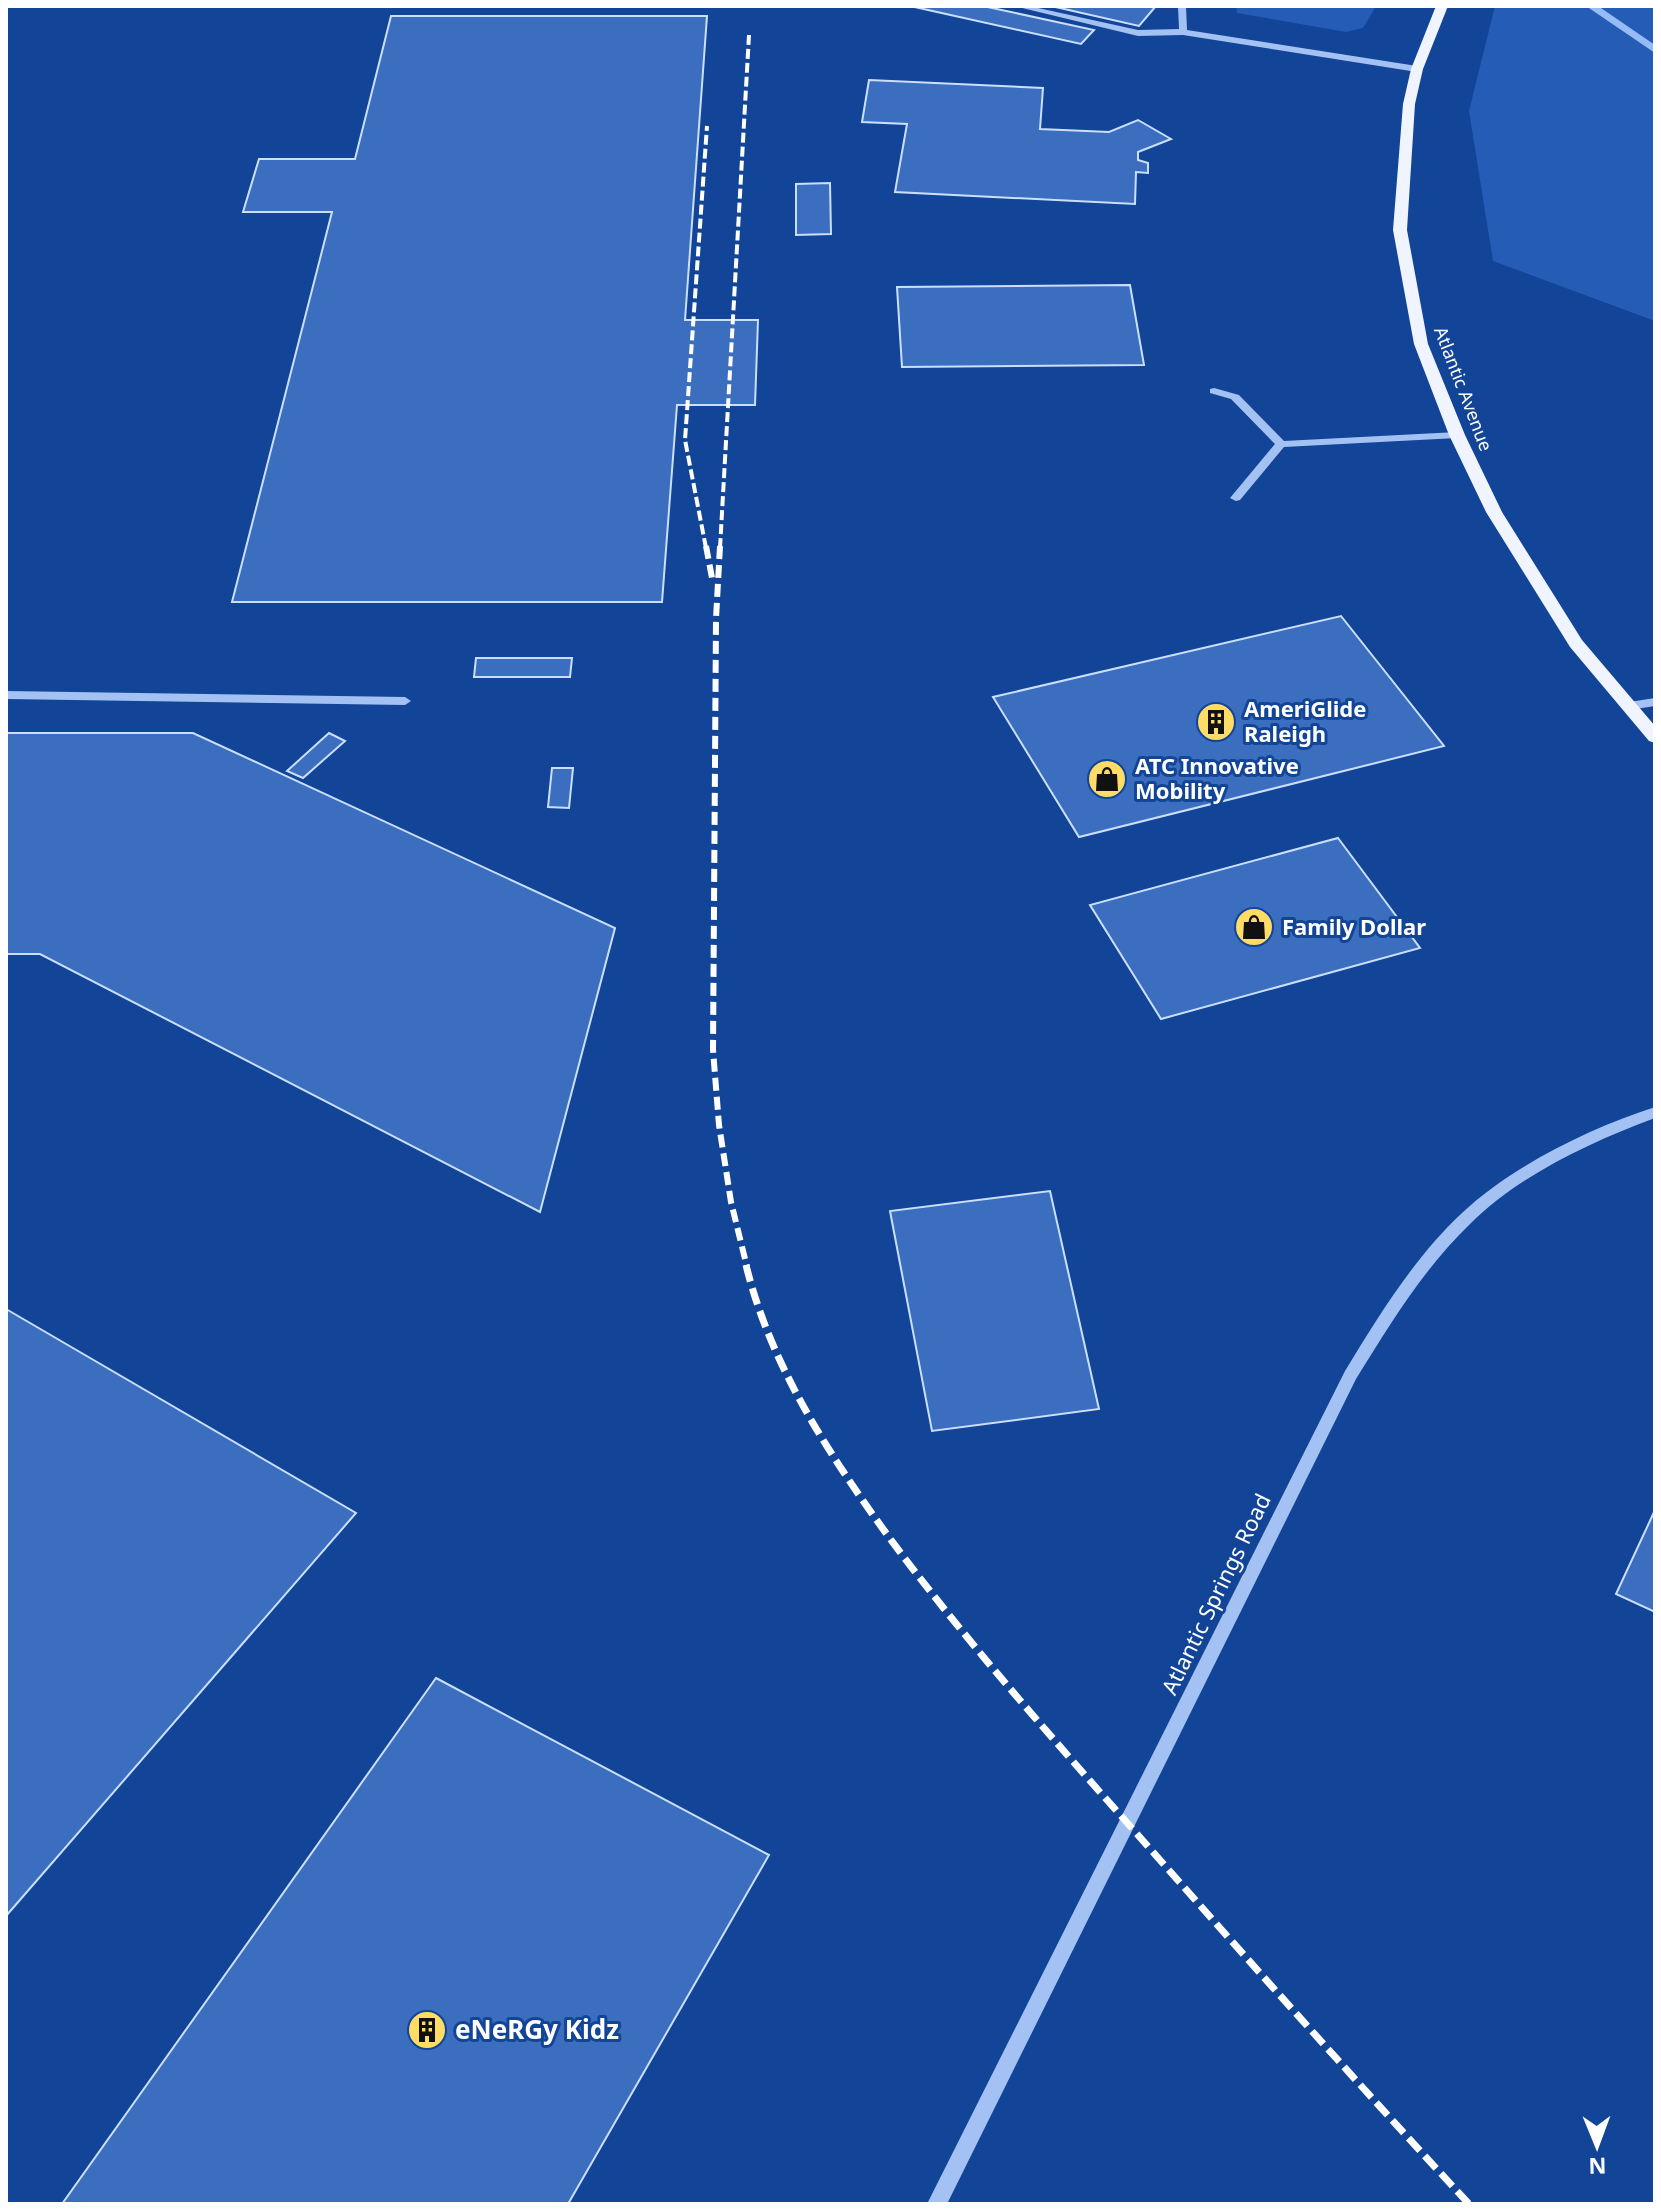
<svg xmlns="http://www.w3.org/2000/svg" width="1661" height="2210" font-family="'Noto Sans',sans-serif">
<style>
.green{fill:#255db6}
.lines{fill:none;stroke-linecap:round;stroke-linejoin:round}
.stream{fill:#95bcf6;fill-rule:evenodd}
.building{fill:#3b6ebf;stroke:#cbdffd;stroke-width:2}
.minor{fill:#a3c2f3;fill-rule:evenodd}
.major{fill:#eff4ff;fill-rule:evenodd}
.rail-far2{stroke:#fff;stroke-width:4;stroke-dasharray:10 4;stroke-linecap:butt}
.rail-far1{stroke:#fff;stroke-width:6;stroke-dasharray:13 6;stroke-linecap:butt}
.rail{stroke:#fff;stroke-width:7;stroke-dasharray:17 7;stroke-linecap:butt}
.labels{text-anchor:middle;stroke-width:6;stroke-linejoin:round;paint-order:stroke}
.far-street-label{font-size:18px;fill:#fff;stroke:#124497}
.poi-label{font-size:22px;font-weight:bold;fill:#fff;stroke:#124497;text-anchor:start}
.street-label{font-size:22px;fill:#fff;stroke:#124497}
.near-poi-label{font-size:26px;font-weight:bold;fill:#fff;stroke:#124497;text-anchor:start}
</style>
<rect width="100%" height="100%" fill="#124497"/>
<path class="green" d="M1236,6H1376L1363,28L1346,32L1237,13Z
M1495,6H1655V321L1493,261L1469,111Z"/>
<g class="lines">
<path class="stream" d="M1586,6H1598L1655,45V53Z"/>
</g>
<path class="building" d="M910,6H983L1094,30L1081,44Z
M1051,6H1156L1139,26Z
M391,16H707L685,320H758L755,405H677L662,602H232L332,212H243L259,159H355Z
M869,80L1043,88L1040,129L1109,132L1138,120L1171,139L1138,152V160L1148,163V173L1136,172L1135,204L895,192L907,124L862,122Z
M830,183L831,234L796,235V184Z
M1130,285L1144,365L902,367L897,287Z
M1341,616L1444,746L1079,837L993,697Z
M476,658H572L570,677H474Z
M6,733H193L615,928L540,1212L40,954H6Z
M329,733L345,741L303,778L287,771Z
M552,768H573L569,808L548,807Z
M1338,838L1420,948L1161,1019L1090,905Z
M1050,1191L1099,1409L932,1431L890,1211Z
M6,1309L356,1513L6,1916Z
M1655,1510V1612L1616,1594Z
M436,1678L769,1855L568,2204H62Z"/>
<g class="lines">
<path class="minor" d="M1014,6H1029L1138,30L1179,29L1178,6H1186L1187,30L1417,66L1421,69L1417,72L1183,35L1138,36Z
M1214,388L1239,395L1284,441L1457,432L1462,435L1457,438L1284,447L1240,500L1236,501L1230,498L1275,444L1231,399L1210,393V389Z
M6,691L405,697L411,701L405,705L6,699Z
M1655,698V706L1629,710L1623,706L1629,702Z
M1655,1107V1118C1591,1142 1521,1174 1471,1223C1424,1268 1390,1324 1356,1379L947,2204H927L1345,1371C1379,1315 1414,1258 1462,1213C1512,1166 1590,1128 1655,1107Z"/>
<path class="major" d="M1436,6H1448L1423,69L1415,104L1407,230L1428,344L1465,435L1502,512L1582,640L1655,726V743L1649,741L1570,647L1486,512L1449,435L1414,344L1393,230L1403,104L1411,69Z"/>
<path class="rail-far2" d="M706,548L685,440L707,126
M720,548L749,35"/>
<path class="rail-far1" d="M706,546L712,578
M720,546L716,619L713,1050L719,1125L731,1202L747,1267"/>
<path class="rail" d="M746,1265C771,1367 830,1456 891,1540C961,1634 1037,1721 1115,1809C1232,1942 1349,2074 1469,2204"/>
</g>
<defs>
<g id="building-disc" transform="scale(2)"><circle r="9.5" fill="#ffdc65" stroke="#124497"/><path d="M-4-6H4V6H1V3H-1V6H-4ZM-2.5-4.3h1.7v1.8h-1.7ZM.8-4.3h1.7v1.8H.8ZM-2.5-1h1.7V.8h-1.7ZM.8-1h1.7V.8H.8Z" fill="#111"/></g>
<g id="shop-disc" transform="scale(2)"><circle r="9.5" fill="#ffdc65" stroke="#124497"/><path d="M-5-2.5h2.3a2.7 3.5 0 0 1 5.4 0H5L5.5 6h-11ZM-1.5-2.5h3a1.5 2.3 0 0 0-3 0Z" fill="#111"/></g>
</defs>
<g fill-rule="evenodd">
<use href="#building-disc" x="1216" y="722"/>
<use href="#shop-disc" x="1107" y="779"/>
<use href="#shop-disc" x="1254" y="927"/>
<use href="#building-disc" x="427" y="2030"/>
</g>
<g class="labels">
<g class="far-street-label">
<text transform="translate(1463 389) rotate(69)" y="6">Atlantic Avenue</text>
</g>
<g class="poi-label">
<text x="1244" y="717">AmeriGlide<tspan x="1244" dy="25">Raleigh</tspan></text>
<text x="1135" y="774">ATC Innovative<tspan x="1135" dy="25">Mobility</tspan></text>
<text x="1282" y="935">Family Dollar</text>
</g>
<g class="street-label">
<text transform="translate(1216 1594) rotate(-64)" y="8">Atlantic Springs Road</text>
</g>
<g class="near-poi-label">
<text x="455" y="2039">eNeRGy Kidz</text>
</g>
</g>
<rect width="1661" height="2210" fill="none" stroke="#ffffff" stroke-width="16"/>
<g transform="translate(1597 2146) rotate(179)" stroke="#124497" stroke-width="6" paint-order="stroke">
<path d="M0-6L14 30L0 20L-14 30Z" fill="#ffffff"/>
<text y="-12" font-size="22" font-weight="bold" text-anchor="middle" fill="#ffffff">N</text>
</g>
</svg>
